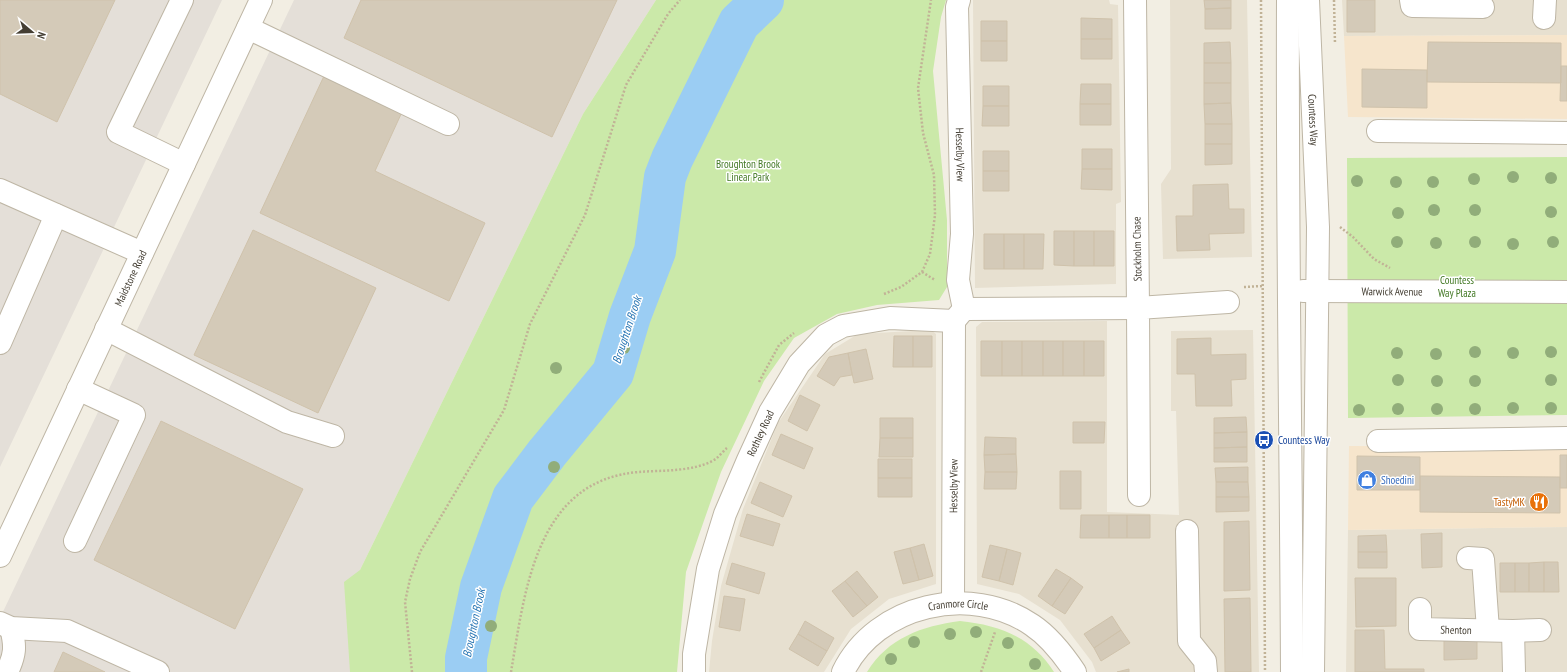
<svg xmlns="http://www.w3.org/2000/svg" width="1567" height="672" font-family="'PT Sans Narrow',sans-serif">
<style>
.residential{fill:#e7e0d0}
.commercial{fill:#f6e5cc}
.industrial{fill:#e4dfd8}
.green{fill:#cbe9a9}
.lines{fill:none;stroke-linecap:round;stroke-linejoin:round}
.river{stroke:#9bcdf3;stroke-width:42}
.building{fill:#d4cab8;stroke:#cfc2ab}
.minor-casing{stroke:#beb6a5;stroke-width:24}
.path{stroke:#c1b296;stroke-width:2.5;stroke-dasharray:2 2;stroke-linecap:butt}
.minor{stroke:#fff;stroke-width:22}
.tree{fill:#91ad7a}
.labels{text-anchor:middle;stroke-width:3;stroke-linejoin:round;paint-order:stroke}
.street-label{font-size:11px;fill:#443e33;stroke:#fff}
.park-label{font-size:11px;fill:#427824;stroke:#fff}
.transit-label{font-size:11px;fill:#164399;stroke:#fff;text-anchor:start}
.shop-label{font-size:11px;fill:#366cbe;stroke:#fff;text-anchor:start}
.food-label{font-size:11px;fill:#c56008;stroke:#fff;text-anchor:end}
.water-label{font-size:12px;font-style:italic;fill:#2876b4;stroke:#fff}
</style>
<rect width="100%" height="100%" fill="#f2eee3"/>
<path class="residential" d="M973,0H1109L1110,4L1118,5L1121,202L1116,204V284L975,288Z
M1170,0H1247L1252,257L1163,259L1161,184L1171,169Z
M1342,0H1567V35L1344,36Z
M1107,321V512L1179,515L1176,411H1171V331L1253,330L1259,672H1096L1092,662L1060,620L1019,594L977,584L976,327L982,322Z
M931,330L936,334V584L889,599L851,629L824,672H709L712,641L721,586L743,509L778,423L825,354L858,334Z
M1567,527V672H1346L1348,530Z"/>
<path class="commercial" d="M1567,35V119L1348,117L1344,36Z
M1349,446L1567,447V527L1348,530Z"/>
<path class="industrial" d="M0,0H222L0,467Z
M294,0H656L583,114L360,570L370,672H0V618Z"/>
<path class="green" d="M656,0H946L941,17L933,71L947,220V287L939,300L877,305L837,314L794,338L764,381L721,472L686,572L677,672H350L344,582L360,570L583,114Z
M1567,157V415L1348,418L1347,158Z
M960,621C999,625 1032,637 1054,672H867C888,638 922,626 960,621Z"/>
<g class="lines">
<path class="river" d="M466,672V658L481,587L513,498L547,453L613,373L630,316L655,251L665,177L672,159L739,23L763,0"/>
</g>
<path class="building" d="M0,0H115L57,122L0,94Z
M361,0H617L552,137L344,38Z
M1204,0H1231V8L1205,9Z
M1347,0H1375V32H1347Z
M1231,8V29H1205V9Z
M1081,18L1112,19V39H1081Z
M981,21H1007V41H981Z
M1081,39H1112V59H1081Z
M981,41H1007V61H981Z
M1230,42L1231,63H1204V43Z
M1428,42L1561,43V83L1427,82Z
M1204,63H1231V83H1204Z
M1561,66H1567V101H1560Z
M1362,69L1427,70V108L1362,107Z
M324,76L402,112L375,171L485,223L449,301L260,213Z
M1204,83H1231V103L1204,104Z
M1081,84H1111V104H1080Z
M983,86H1009V106H983Z
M1231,103L1232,124H1205L1204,104Z
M1080,104H1111V125H1080Z
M983,106H1009V126H982Z
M1205,124H1232V144H1205Z
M1205,144H1232V164L1205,165Z
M1082,149H1112V169H1082Z
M983,151H1009V171H983Z
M1082,169H1112V190L1081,189Z
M983,171H1009V191H983Z
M1228,184L1229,209H1244V233L1209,234L1210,250L1177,251L1176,216H1193V185Z
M253,230L376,288L318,413L194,355Z
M1054,231H1074V266L1054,265Z
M1074,231H1094V266H1074Z
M1094,231H1114V266H1094Z
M984,234H1004V269H984Z
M1004,234H1024V269H1004Z
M1024,234H1044L1043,269H1024Z
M894,336H913V367H893Z
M913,336H932V367H913Z
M1211,338V355L1246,354V379L1231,380L1232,406H1196L1195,374H1177V339Z
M981,341H1002V376H981Z
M1002,341H1022V376H1002Z
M1022,341H1043V376H1022Z
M1043,341H1063V376H1043Z
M1063,341H1084V376H1063Z
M1084,341H1104V376H1084Z
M866,349L873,379L854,383L848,353Z
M848,353L852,375L840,377L834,386L817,376L829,357Z
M800,395L820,405L807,431L788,421Z
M1246,417L1247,432L1214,433V418Z
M880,418H913V438H880Z
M161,421L303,489L235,629L94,560Z
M1073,422H1105L1104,443H1073Z
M1247,432V447L1214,448V433Z
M781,434L813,448L804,469L772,455Z
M985,437L1016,438V454L984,455Z
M880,438H913V457H879Z
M1247,447V462H1214V448Z
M1016,454L1017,472H985L984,455Z
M1560,455H1567V488H1560Z
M1357,456L1420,457V490H1357Z
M878,459H912V478H878Z
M1248,467V482H1216L1215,468Z
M1060,471H1081V509H1060Z
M985,472H1017L1016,489H984Z
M1420,476L1560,477V513L1420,512Z
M878,478H912V497H878Z
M760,482L792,496L783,517L751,503Z
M1216,482H1248L1249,497H1216Z
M1216,497H1249V511L1216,512Z
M747,514L780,524L773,546L740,536Z
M1081,515H1109V538H1080Z
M1109,515H1127V538H1109Z
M1127,515H1150V538H1127Z
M1249,521L1250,590L1224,591V522Z
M1442,533V567L1422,568L1421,534Z
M1386,535L1387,552H1358V536Z
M924,544L933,576L919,580L910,548Z
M990,545L1007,549L999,581L982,577Z
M910,548L919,580L903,584L894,552Z
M1007,549L1021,553L1013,585L999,581Z
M1358,552H1387V568H1358Z
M1544,562H1558L1559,592H1544Z
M1544,562V592H1529V563Z
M732,563L765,573L759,594L726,584Z
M1500,563H1515V592H1500Z
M1515,563H1529V592H1515Z
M1056,569L1071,578L1052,606L1038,596Z
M857,571L878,597L867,606L845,581Z
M1071,578L1083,587L1065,614L1052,606Z
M1355,578H1396V626L1356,627Z
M845,581L867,606L853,617L832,591Z
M724,596L745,599L740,631L719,627Z
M1250,598L1251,672H1225L1224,599Z
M1112,616L1121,630L1094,648L1084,634Z
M805,621L834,638L827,651L798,634Z
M1121,630L1130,643L1101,661L1094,648Z
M1355,630H1384L1385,669H1424V672H1355Z
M798,634L827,651L818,666L789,649Z
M1444,640H1477V659L1444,660Z
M63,652L105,672H54Z
M1129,669V672H1117Z"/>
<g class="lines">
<g class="minor-casing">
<g id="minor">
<path d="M182,0L118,132L184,164"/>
<path id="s1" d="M959,0L957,7L962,234L958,280L964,309"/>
<path d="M1288,0C1287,224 1291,448 1292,672"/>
<path id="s2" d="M1308,0L1318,227L1313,672"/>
<path d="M1411,0L1412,6L1483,7"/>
<path d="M1544,18L1545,0"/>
<path d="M248,28L448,124"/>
<path d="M1378,131L1567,133"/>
<path d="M0,190L142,253"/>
<path id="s3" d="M1303,291L1567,292"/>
<path d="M954,321L964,309L1138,308L1135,0"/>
<path d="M106,329L287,422L333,436"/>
<path d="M0,343L56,215"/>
<path d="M1378,441L1567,438"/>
<path d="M1139,495L1138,308L1228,302"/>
<path d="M1187,531L1189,641L1205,661L1206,672"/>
<path d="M75,541L134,415L78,389"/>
<path id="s4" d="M0,556L261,0"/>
<path d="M1468,558L1483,559L1488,630"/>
<path id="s5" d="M953,603L954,321"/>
<path id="s6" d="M1420,609V629L1513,631L1540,630"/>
<path d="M0,623L11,628L67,631L158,672"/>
<path d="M1513,631L1514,672"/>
<path d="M7,672C15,655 16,647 11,628"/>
<path id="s7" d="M694,672V654L708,569L725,514L748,460L770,412L799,364L826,335L843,326L890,318L954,321"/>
<path id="s8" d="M843,672C876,604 971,583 1032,625C1050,637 1063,654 1075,672"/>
</g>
</g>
<path class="path" d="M1261,0L1265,672
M1334,0L1335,44
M1340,227L1353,237L1374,259L1390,268
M922,272L935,280
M1244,287L1263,286
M884,294L901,287L922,272L930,254L935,215L934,175L923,133L918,88L931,0
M759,382L779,345L794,333
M412,672L405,602L410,579L420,552L504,410L530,324L585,215L626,85L668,14L680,0
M511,672C525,590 536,480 639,472C663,470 693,472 714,460C719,457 723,451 727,448
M981,672L995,632"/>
<use href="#minor" class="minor"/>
</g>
<g class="tree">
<circle cx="1513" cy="177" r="6"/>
<circle cx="1551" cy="178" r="6"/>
<circle cx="1474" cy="179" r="6"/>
<circle cx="1357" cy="181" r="6"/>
<circle cx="1396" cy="182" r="6"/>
<circle cx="1433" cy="182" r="6"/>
<circle cx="1434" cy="210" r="6"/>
<circle cx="1475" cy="210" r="6"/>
<circle cx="1551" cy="212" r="6"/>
<circle cx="1398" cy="213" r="6"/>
<circle cx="1397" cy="242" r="6"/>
<circle cx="1475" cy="242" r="6"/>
<circle cx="1553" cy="242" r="6"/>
<circle cx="1436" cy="243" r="6"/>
<circle cx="1513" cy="244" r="6"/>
<circle cx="624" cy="348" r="6"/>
<circle cx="1475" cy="352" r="6"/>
<circle cx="1551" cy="352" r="6"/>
<circle cx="1397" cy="353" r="6"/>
<circle cx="1513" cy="353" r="6"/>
<circle cx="1436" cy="354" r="6"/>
<circle cx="556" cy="368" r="6"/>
<circle cx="1398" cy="380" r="6"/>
<circle cx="1551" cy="380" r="6"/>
<circle cx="1437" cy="381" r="6"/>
<circle cx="1475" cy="381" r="6"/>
<circle cx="1513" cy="408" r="6"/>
<circle cx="1551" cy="408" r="6"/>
<circle cx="1398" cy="409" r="6"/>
<circle cx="1437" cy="409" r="6"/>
<circle cx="1475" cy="409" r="6"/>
<circle cx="1359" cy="410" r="6"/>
<circle cx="554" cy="467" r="6"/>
<circle cx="491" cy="626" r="6"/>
<circle cx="976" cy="632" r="6"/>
<circle cx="950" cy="634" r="6"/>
<circle cx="914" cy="642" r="6"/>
<circle cx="1008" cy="643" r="6"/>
<circle cx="891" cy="659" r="6"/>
<circle cx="1035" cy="664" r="6"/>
</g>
<defs>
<g id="bus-disc" transform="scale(1)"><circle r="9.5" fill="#1a4fb4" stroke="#fff"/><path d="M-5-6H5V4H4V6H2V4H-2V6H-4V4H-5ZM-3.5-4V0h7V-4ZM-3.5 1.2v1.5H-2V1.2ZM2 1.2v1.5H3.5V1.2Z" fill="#fff"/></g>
<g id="shop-disc" transform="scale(1)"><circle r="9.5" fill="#3f7fe0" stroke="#fff"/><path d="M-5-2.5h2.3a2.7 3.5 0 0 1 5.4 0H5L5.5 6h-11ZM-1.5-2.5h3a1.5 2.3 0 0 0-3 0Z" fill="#fff"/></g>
<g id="restaurant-disc" transform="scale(1)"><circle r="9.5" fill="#e8710a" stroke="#fff"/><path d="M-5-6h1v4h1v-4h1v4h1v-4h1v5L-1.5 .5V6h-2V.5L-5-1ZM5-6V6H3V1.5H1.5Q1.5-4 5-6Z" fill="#fff"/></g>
</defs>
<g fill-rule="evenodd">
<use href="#bus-disc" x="1264" y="440"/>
<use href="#shop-disc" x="1367" y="480"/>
<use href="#restaurant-disc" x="1539" y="502"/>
</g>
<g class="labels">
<g class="street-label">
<text dy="4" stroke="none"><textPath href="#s2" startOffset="120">Countess Way</textPath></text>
<text dy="4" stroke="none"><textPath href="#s1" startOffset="155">Hesselby View</textPath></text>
<text transform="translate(1137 249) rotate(-91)" y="4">Stockholm Chase</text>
<text dy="4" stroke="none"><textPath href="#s4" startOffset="307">Maidstone Road</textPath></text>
<text dy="4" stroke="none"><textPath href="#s3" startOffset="89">Warwick Avenue</textPath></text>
<text dy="4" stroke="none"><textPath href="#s7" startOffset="250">Rothley Road</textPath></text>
<text dy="4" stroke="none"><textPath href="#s5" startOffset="117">Hesselby View</textPath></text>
<text dy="4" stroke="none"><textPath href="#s8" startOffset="141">Cranmore Circle</textPath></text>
<text dy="4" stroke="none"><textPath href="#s6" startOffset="56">Shenton</textPath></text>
</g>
<g class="park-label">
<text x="748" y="168">Broughton Brook<tspan x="748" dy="13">Linear Park</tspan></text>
<text x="1457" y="284">Countess<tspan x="1457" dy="13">Way Plaza</tspan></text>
</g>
<g class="transit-label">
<text x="1278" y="444">Countess Way</text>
</g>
<g class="shop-label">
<text x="1381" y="484">Shoedini</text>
</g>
<g class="food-label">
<text x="1525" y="506">TastyMK</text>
</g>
<g class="water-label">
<text transform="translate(627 330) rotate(-72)" y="4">Broughton Brook</text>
<text transform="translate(474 623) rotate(-78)" y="4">Broughton Brook</text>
</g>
</g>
<g transform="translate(32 32) rotate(109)" stroke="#ffffff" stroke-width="3" paint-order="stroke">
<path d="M0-3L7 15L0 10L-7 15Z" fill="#443e33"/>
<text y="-6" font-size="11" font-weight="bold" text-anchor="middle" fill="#443e33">N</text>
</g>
</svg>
